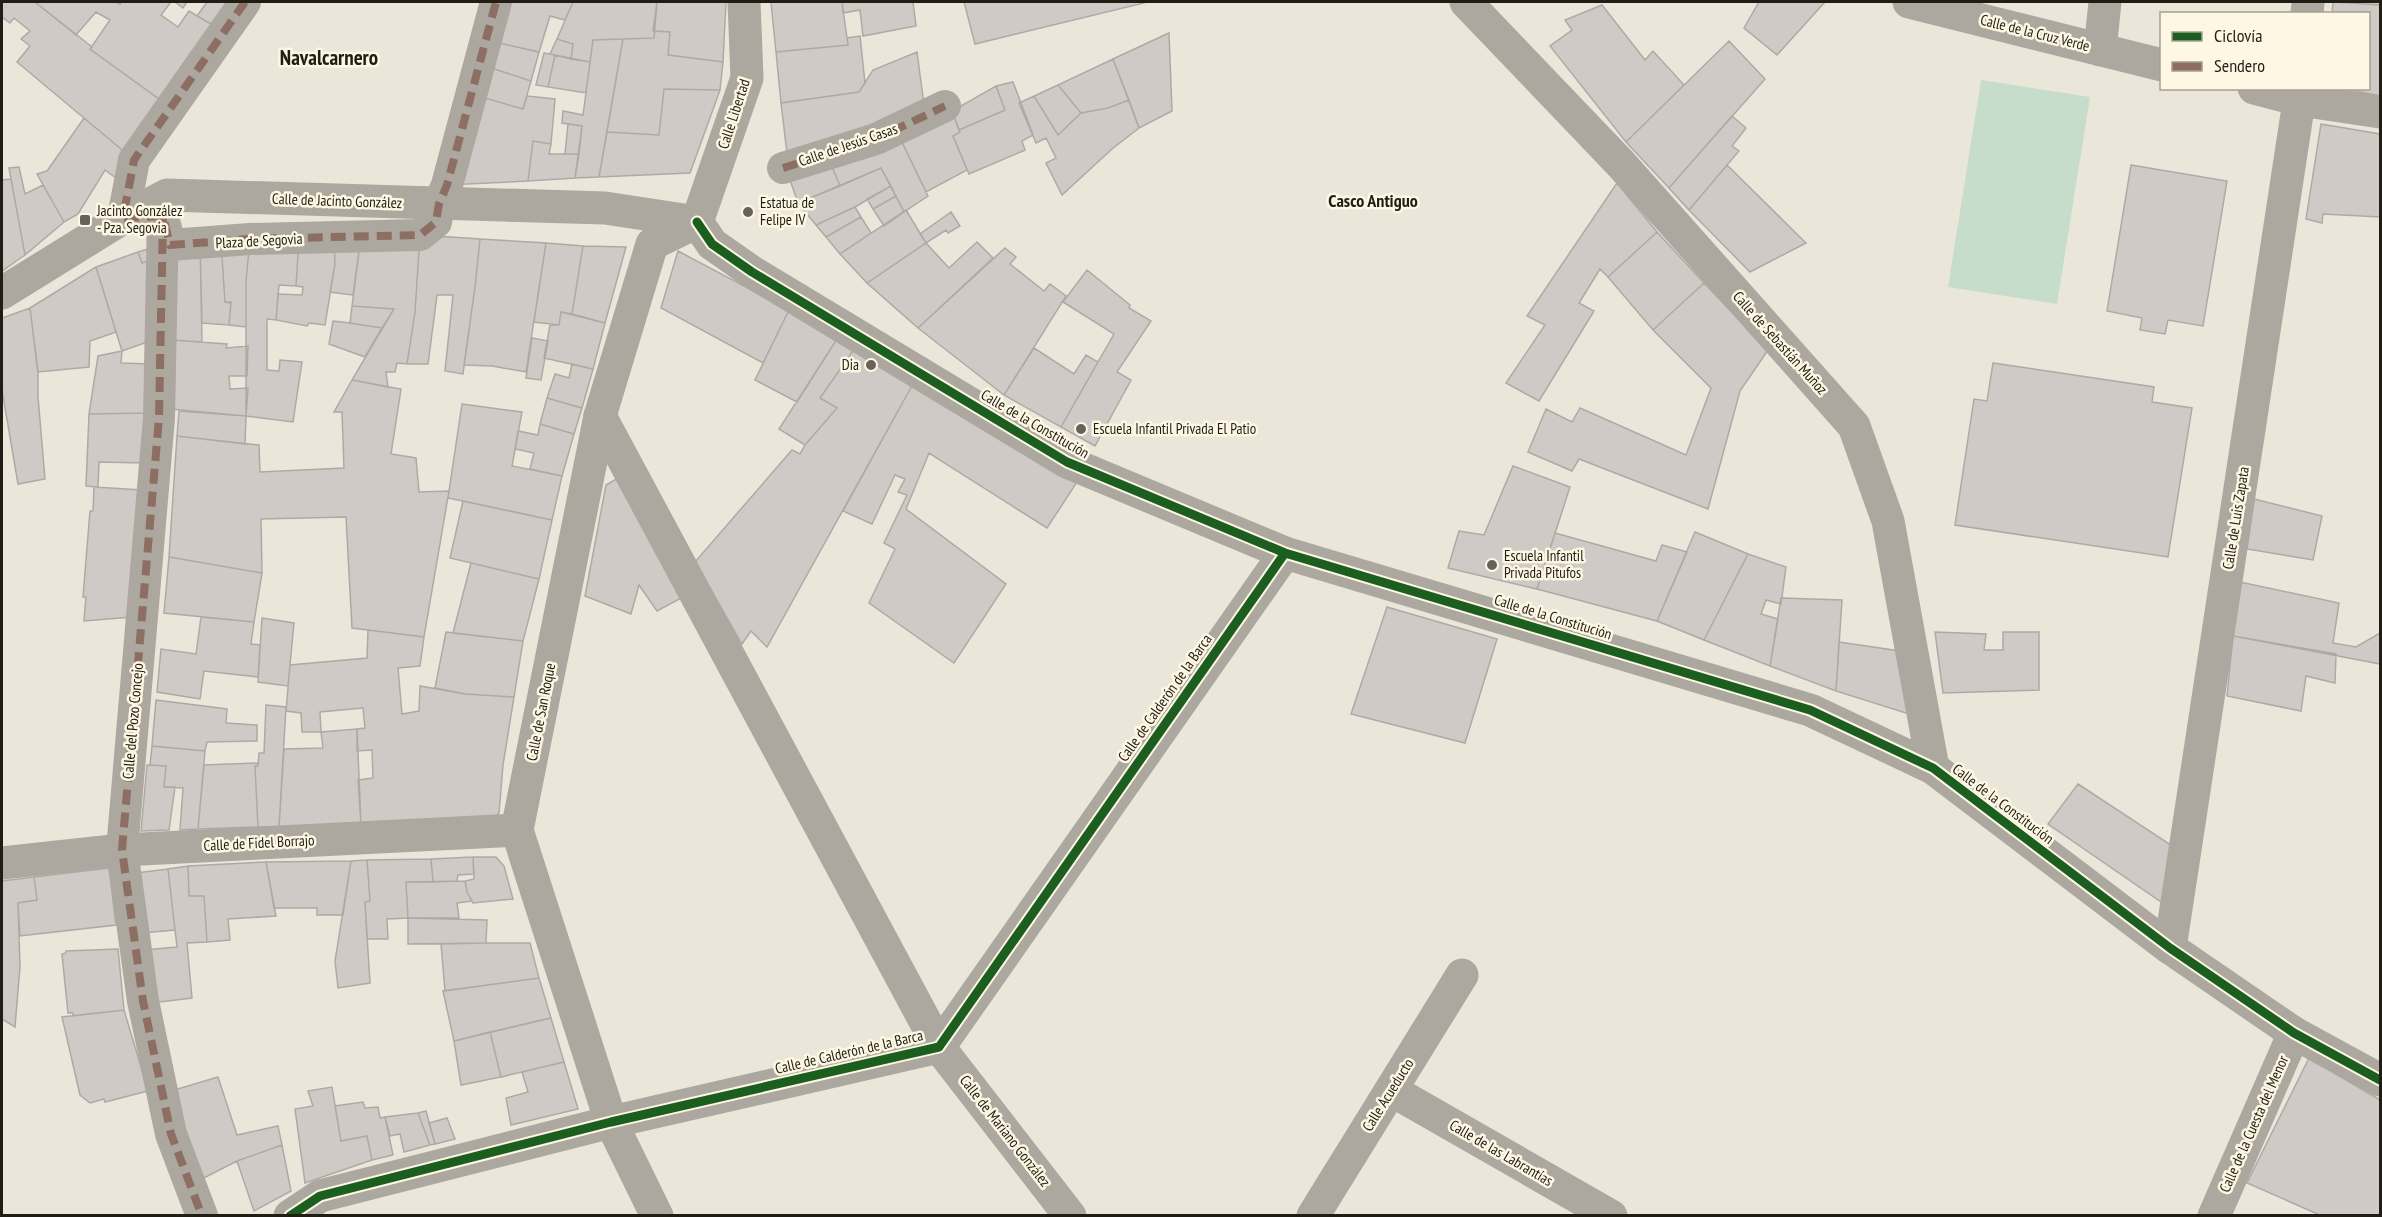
<svg xmlns="http://www.w3.org/2000/svg" width="2382" height="1217" font-family="'PT Sans Narrow',sans-serif">
<style>
.green{fill:#c7ddcb}
.building{fill:#d0cac7;stroke:#afa9a6;stroke-width:1.5}
.lines{fill:none;stroke-linecap:round;stroke-linejoin:round}
.pedestrian{stroke:#aca89f;stroke-width:32}
.minor{stroke:#aca89f;stroke-width:33}
.tertiary{stroke:#aca89f;stroke-width:33}
.quiet{stroke:#8d6e63;stroke-width:8;stroke-dasharray:15 8;stroke-linecap:butt}
.cycleway-casing{stroke:#fef7e4;stroke-width:13}
.cycleway{stroke:#1b5e20;stroke-width:9}
.poi-dot{fill:#676359;stroke:#fef7e4;stroke-width:2}
.labels{text-anchor:middle;stroke-width:5;stroke-linejoin:round;paint-order:stroke}
.street-label{font-size:15px;fill:#201d14;stroke:#fef7e4}
.poi-label{font-size:15px;fill:#201d14;stroke:#fef7e4;text-anchor:start}
.quarter-label{font-size:18px;font-weight:bold;fill:#201d14;stroke:#fef7e4}
.district-label{font-size:21px;font-weight:bold;fill:#201d14;stroke:#fef7e4}
</style>
<rect width="100%" height="100%" fill="#ebe6da"/>
<path class="green" d="M1981,80L2090,97L2057,304L1948,287Z"/>
<path class="building" d="M2,2H35L92,47L90,49L170,107L134,160L17,62L30,46L21,39L30,31L14,18L10,23L2,17Z
M35,2H116L120,4L122,2H171L161,15L178,27L189,11L223,31L170,107L90,49L110,20L96,12L76,35Z
M175,2H187L183,8Z
M207,2H245L223,31L197,16Z
M496,2H573L565,20L550,16L539,52L486,40Z
M573,2H657L654,38L593,40L590,62L571,59L573,44L557,39Z
M657,2H726L723,62L668,55L670,32L653,31Z
M771,2H842L848,45L776,52Z
M842,2H913L916,26L863,36L860,10L843,13Z
M964,2H1144V3L975,44Z
M1759,2H1825L1777,55L1744,28Z
M2333,2L2380,5V96L2341,88H2368V14H2332Z
M2333,2H2380V5Z
M1602,5L1645,60L1653,51L1684,85L1626,142L1550,46L1572,30L1565,20Z
M655,31L670,32L668,55L723,62L720,90L664,89L659,135L607,132L623,39L654,38Z
M1169,33L1172,111L1139,128L1113,59Z
M860,36L865,83L859,92L781,103L776,52L848,45L847,38Z
M557,39L573,44L571,59L550,54Z
M623,39L599,177L575,178L582,126L562,123L563,111L583,115L593,40Z
M486,40L539,52L531,81L479,64Z
M1729,41L1765,79L1669,188L1626,142Z
M917,52L924,105L854,140L787,153L781,103L859,92L873,70Z
M544,53L555,55L548,87L536,85Z
M555,55L590,62L586,93L548,87Z
M1113,59L1129,100L1108,108L1081,113L1058,85Z
M479,64L531,81L523,109L471,94Z
M1013,82L1033,135L1022,141L1025,150L969,174L953,136L960,132L959,130L1005,110L996,86Z
M1058,85L1081,113L1058,135L1034,96Z
M996,86L1005,110L959,130L952,111Z
M664,89L720,90L690,173L599,177L607,132L659,135Z
M471,94L523,109L527,96L555,99L551,144L533,141L528,181L447,185Z
M1034,96L1058,135L1081,113L1108,108L1129,100L1139,128L1112,149L1062,195L1046,163L1056,158L1046,138L1036,143L1019,103Z
M952,111L960,132L953,136L967,170L926,192L900,138Z
M1732,116L1746,128L1732,146L1739,151L1689,210L1669,188Z
M84,118L134,160L120,181L105,170L78,214L64,222L37,174L47,171Z
M568,124L582,126L579,154H565Z
M2321,124L2380,134V217L2323,214L2322,223L2306,219Z
M900,138L928,196L904,212L881,168L840,186L830,162Z
M533,141L551,144L549,154H579L575,178L528,181Z
M830,162L840,186L798,203L789,177Z
M1727,165L1806,243L1750,272L1689,210Z
M2131,165L2227,181L2203,326L2168,320L2165,334L2140,330L2142,318L2107,311Z
M19,167L25,194L43,185L64,222L25,255L9,168Z
M881,168L891,186L855,207L816,225L798,203Z
M11,179L25,255L2,271V180Z
M1617,183L1657,232L1608,277L1600,269L1579,303L1594,311L1539,401L1506,383L1545,325L1527,316Z
M891,186L896,196L873,209L867,199Z
M896,196L904,212L884,226L873,209Z
M855,207L861,217L826,237L816,225Z
M906,210L926,243L867,283L840,254Z
M951,212L960,226L948,233L946,230L926,243L920,234Z
M861,217L871,233L840,254L826,237Z
M1657,232L1704,283L1653,330L1608,277Z
M420,235L415,312L407,364L397,363L395,372H386L388,387L352,380L394,309L352,306L361,236Z
M420,235L480,239L475,287L463,374L445,371L453,295H437L428,364H407L415,312Z
M361,236L353,295L330,292L335,264L334,238Z
M299,238L296,286L279,285L276,320L267,319V370L279,371L280,360L302,362L293,422L246,416V281L250,239Z
M299,238H334L335,264L325,325L309,323L307,326L276,320L278,294L302,295L303,287L296,286Z
M250,239L246,281V327L229,325L231,303L225,302L221,242Z
M480,239L546,243L526,372L492,366L464,365L475,287Z
M221,242L225,302H231L229,325L202,323L200,244Z
M977,242L993,258L918,328L867,283L926,243L949,268Z
M546,243L583,246L572,314L561,312L559,325L534,322Z
M200,244L202,342L172,340L170,245Z
M583,246L626,247L605,323L572,314Z
M154,247L156,258L142,263L138,252Z
M1005,248L1016,257L1010,264L1044,291L1050,284L1066,296L1004,395L918,328Z
M678,251L789,310L763,363L661,308Z
M138,252L142,263L156,258L153,340L122,351L96,267Z
M96,267L116,332L90,341L89,367L38,372L30,308Z
M1087,270L1130,305L1129,308L1151,321L1117,372L1131,380L1095,446L1061,427L1114,334L1063,302Z
M1704,283L1768,350L1740,391L1708,509L1579,459L1572,471L1528,452L1546,409L1572,422L1580,408L1686,455L1711,388L1653,330Z
M352,306L394,309L382,328L350,323Z
M30,308L38,374V397L45,479L18,484L2,390V318Z
M789,310L837,339L797,402L755,380Z
M561,312L605,323L593,369L544,358L550,325H559Z
M333,321L350,323L382,328L365,357L329,344Z
M532,338L548,341L541,380L526,378Z
M837,339L855,348L820,398L837,408L805,445L779,429Z
M172,340L227,344L226,348L248,346L247,376H229L230,389L248,388L246,416L170,409Z
M855,348L914,382L767,647L751,631L742,644L695,562L792,450L800,454L805,445L837,408L820,398Z
M1034,348L1074,374L1086,355L1098,362L1061,427L1004,395Z
M122,351L121,363L151,364L148,413L89,414L98,356Z
M1993,363L2154,387L2152,402L2192,408L2168,557L1955,525L1974,399L1987,401Z
M572,364L593,369L582,408L547,398L555,374L569,378Z
M352,380L401,389L391,454L416,458L419,492L449,491L424,637L352,628L346,517L261,519L262,573L169,557L177,436L259,445L260,472L344,468L342,412H334Z
M914,382L1077,482L1047,528L929,453L906,509L1006,584L954,663L869,603L895,549L884,543L907,495L898,492L905,479L895,475L872,524L843,511Z
M547,398L582,408L574,434L540,424Z
M462,404L522,412L512,466L562,476L552,520L448,498Z
M179,411L246,416L245,444L177,436Z
M148,413L144,463L99,462L98,487L86,486L89,414Z
M540,424L574,434L562,476L530,469L534,453L515,449L518,431L538,435Z
M1513,466L1570,487L1537,589L1448,568L1459,531L1484,535Z
M618,478L685,596L657,611L639,585L631,614L585,596L606,485Z
M94,487L142,490L132,617L84,621L86,597H83L90,511H93Z
M2254,499L2322,516L2313,560L2247,549Z
M463,501L552,520L539,579L450,558Z
M1695,532L1748,554L1704,640L1657,621Z
M1555,533L1656,561L1662,545L1687,552L1657,621L1537,589Z
M1748,554L1786,567L1781,604L1766,600L1761,614L1778,619L1770,666L1704,640Z
M169,557L262,573L254,622L164,613Z
M471,563L539,579L523,641L453,633Z
M2240,582L2339,603L2333,643L2356,647L2380,633V664L2233,636Z
M1781,598L1842,600L1836,691L1770,666Z
M1387,607L1497,639L1465,743L1351,714Z
M201,617L254,622L251,644L260,645L258,677L204,671L200,699L157,692L161,649L196,654Z
M262,618L294,623L288,686L258,682Z
M368,630L424,637L420,666L398,668L402,714L419,711L420,686L465,694L514,697L503,765L499,813L486,825H361L358,780L373,778L372,750L357,751V729L365,728L363,708L320,712L321,732H302L301,713L286,711L290,665L367,658Z
M446,632L523,641L514,697L465,694L435,688Z
M1935,632L1986,634L1984,650H2003V632H2039V690L1943,693Z
M2233,636L2336,654L2335,683L2306,676L2301,711L2227,696Z
M1839,642L1900,651L1912,715L1836,691Z
M156,700L227,709L226,723L257,725V741L207,742L205,751L152,746Z
M266,705L286,707L279,827H258L255,766H258L259,753H264Z
M357,729L361,825L279,827L284,749L323,748L321,732Z
M152,746L205,751L198,829L180,830L183,788L164,787L166,766L150,765Z
M258,763V766H255L258,827L198,829L204,765Z
M147,765L166,766L164,787H175L169,830L141,831Z
M2078,784L2174,847L2164,904L2048,824Z
M473,857L474,874L458,875L457,881L433,882L431,859Z
M473,857H496L504,866L513,899L473,903L467,892L465,881L474,879Z
M431,859L433,882H406L408,918L387,919L388,939H367L365,902L370,901L367,860Z
M367,860L370,901L365,902L370,983L338,988L335,961L351,861Z
M351,861L343,915H317V908H274L266,862Z
M266,862L276,916L228,919L230,940L207,942L204,896H189L188,866Z
M188,866L189,896H204L207,942L187,943L192,998L151,1003L145,950L177,947L168,869Z
M109,868L116,925L20,936L18,903L37,900L34,877Z
M168,869L175,930L142,933L136,873Z
M34,877L37,900L18,903L20,967L15,1027L2,1019V881Z
M465,881L467,892L472,901L457,903L459,918H408L406,882Z
M408,918L487,920L486,943L408,944Z
M486,943H530L539,978L445,991L441,944Z
M118,949L124,1010L73,1016V1013H68L62,954L66,953V951Z
M539,978L551,1018L454,1041L443,991Z
M124,1010L148,1091L105,1102L104,1099L90,1103L80,1095L62,1017Z
M551,1018L564,1062L501,1077L490,1032Z
M490,1032L501,1077L461,1085L454,1041Z
M2309,1058L2380,1100V1216H2322L2247,1183Z
M564,1062L578,1109L511,1125L506,1098L528,1092L522,1072Z
M218,1077L237,1135L278,1126L282,1145L237,1161L200,1180L171,1091Z
M332,1087L341,1141L367,1136L372,1160L305,1183L295,1109L313,1106L308,1091Z
M363,1102L365,1108L378,1107L380,1118L385,1117L393,1155L372,1160L367,1136L341,1141L335,1106Z
M426,1111L435,1144L430,1145L418,1113Z
M418,1113L430,1145L404,1152L400,1134L390,1136L385,1117Z
M447,1118L455,1139L435,1144L429,1123Z
M282,1145L291,1191L254,1211L237,1161Z"/>
<g class="lines">
<path class="pedestrian" d="M245,2L134,160L123,218L163,216L170,245L250,239L420,235L436,222L439,204L447,185L496,2
M783,168L876,139L945,106
M163,216L159,418L122,850L143,1001L171,1134L202,1216"/>
<path class="minor" d="M1466,2L1621,164L1854,426L1888,521L1933,768
M1909,2L2162,65
M2307,14L2308,2
M2100,50L2105,2
M2254,88L2300,100L2380,112
M697,222L747,78L744,2
M600,416L939,1047L1070,1216
M2,863L122,850L517,830
M2170,948L2301,88
M1391,1090L1611,1216
M290,1216L320,1196L611,1122L939,1047L1285,553
M1313,1216L1462,975
M2214,1216L2294,1033"/>
<path class="tertiary" d="M697,222L712,244L752,272L1067,462L1285,553L1810,710L1933,768L2170,948L2294,1033L2380,1080
M2,293L123,218L167,195L605,208L697,222
M657,1216L611,1122L517,830L600,416L652,244L697,222"/>
<path class="quiet" d="M245,2L134,160L123,218L163,216L170,245L250,239L420,235L436,222L439,204L447,185L496,2
M783,168L876,139L945,106
M163,216L159,418L122,850L143,1001L171,1134L202,1216"/>
<g class="cycleway-casing">
<path id="cycleway" d="M697,222L712,244L752,272L1067,462L1285,553L1810,710L1933,768L2170,948L2294,1033L2380,1080
M290,1216L320,1196L611,1122L939,1047L1285,553"/>
</g>
<use href="#cycleway" class="cycleway"/>
</g>
<g class="poi-dot">
<circle cx="748" cy="212" r="6"/>
<rect x="79" y="214" width="12" height="12" rx="3"/>
<circle cx="871" cy="365" r="6"/>
<circle cx="1081" cy="429" r="6"/>
<circle cx="1492" cy="565" r="6"/>
</g>
<g class="labels">
<g class="street-label">
<text transform="translate(2035 33) rotate(14)" y="5">Calle de la Cruz Verde</text>
<text transform="translate(734 114) rotate(-72)" y="5">Calle Libertad</text>
<text transform="translate(848 145) rotate(-19)" y="5">Calle de Jesús Casas</text>
<text transform="translate(337 201) rotate(2)" y="5">Calle de Jacinto González</text>
<text transform="translate(259 241) rotate(-3)" y="5">Plaza de Segovia</text>
<text transform="translate(1780 343) rotate(48)" y="5">Calle de Sebastián Muñoz</text>
<text transform="translate(1035 424) rotate(30)" y="5">Calle de la Constitución</text>
<text transform="translate(2236 518) rotate(-81)" y="5">Calle de Luis Zapata</text>
<text transform="translate(1553 617) rotate(17)" y="5">Calle de la Constitución</text>
<text transform="translate(1165 698) rotate(-55)" y="5">Calle de Calderón de la Barca</text>
<text transform="translate(541 712) rotate(-79)" y="5">Calle de San Roque</text>
<text transform="translate(133 721) rotate(-85)" y="5">Calle del Pozo Concejo</text>
<text transform="translate(2003 804) rotate(37)" y="5">Calle de la Constitución</text>
<text transform="translate(259 843) rotate(-3)" y="5">Calle de Fidel Borrajo</text>
<text transform="translate(849 1052) rotate(-13)" y="5">Calle de Calderón de la Barca</text>
<text transform="translate(1388 1095) rotate(-58)" y="5">Calle Acueducto</text>
<text transform="translate(2254 1124) rotate(-66)" y="5">Calle de la Cuesta del Menor</text>
<text transform="translate(1005 1131) rotate(52)" y="5">Calle de Mariano González</text>
<text transform="translate(1501 1153) rotate(30)" y="5">Calle de las Labrantías</text>
</g>
<g class="poi-label">
<text x="760" y="208">Estatua de<tspan x="760" dy="17">Felipe IV</tspan></text>
<text x="97" y="216">Jacinto González<tspan x="97" dy="17">- Pza. Segovia</tspan></text>
<text x="859" y="370" text-anchor="end">Dia</text>
<text x="1093" y="434">Escuela Infantil Privada El Patio</text>
<text x="1504" y="561">Escuela Infantil<tspan x="1504" dy="17">Privada Pitufos</tspan></text>
</g>
<g class="quarter-label">
<text x="1373" y="207">Casco Antiguo</text>
</g>
<g class="district-label">
<text x="329" y="65">Navalcarnero</text>
</g>
</g>
<rect width="2382" height="1217" fill="none" stroke="#201d14" stroke-width="6"/>
<rect x="2160" y="12" width="210" height="78" fill="#fef7e4" stroke="#a5a091" stroke-width="1.5"/>
<rect x="2172" y="32" width="30" height="9" fill="#1b5e20" stroke="#a5a091" stroke-width="1.5"/>
<text x="2214" y="42" font-size="18" fill="#201d14">Ciclovía</text>
<rect x="2172" y="62" width="30" height="9" fill="#8d6e63" stroke="#a5a091" stroke-width="1.5"/>
<text x="2214" y="72" font-size="18" fill="#201d14">Sendero</text>
</svg>
